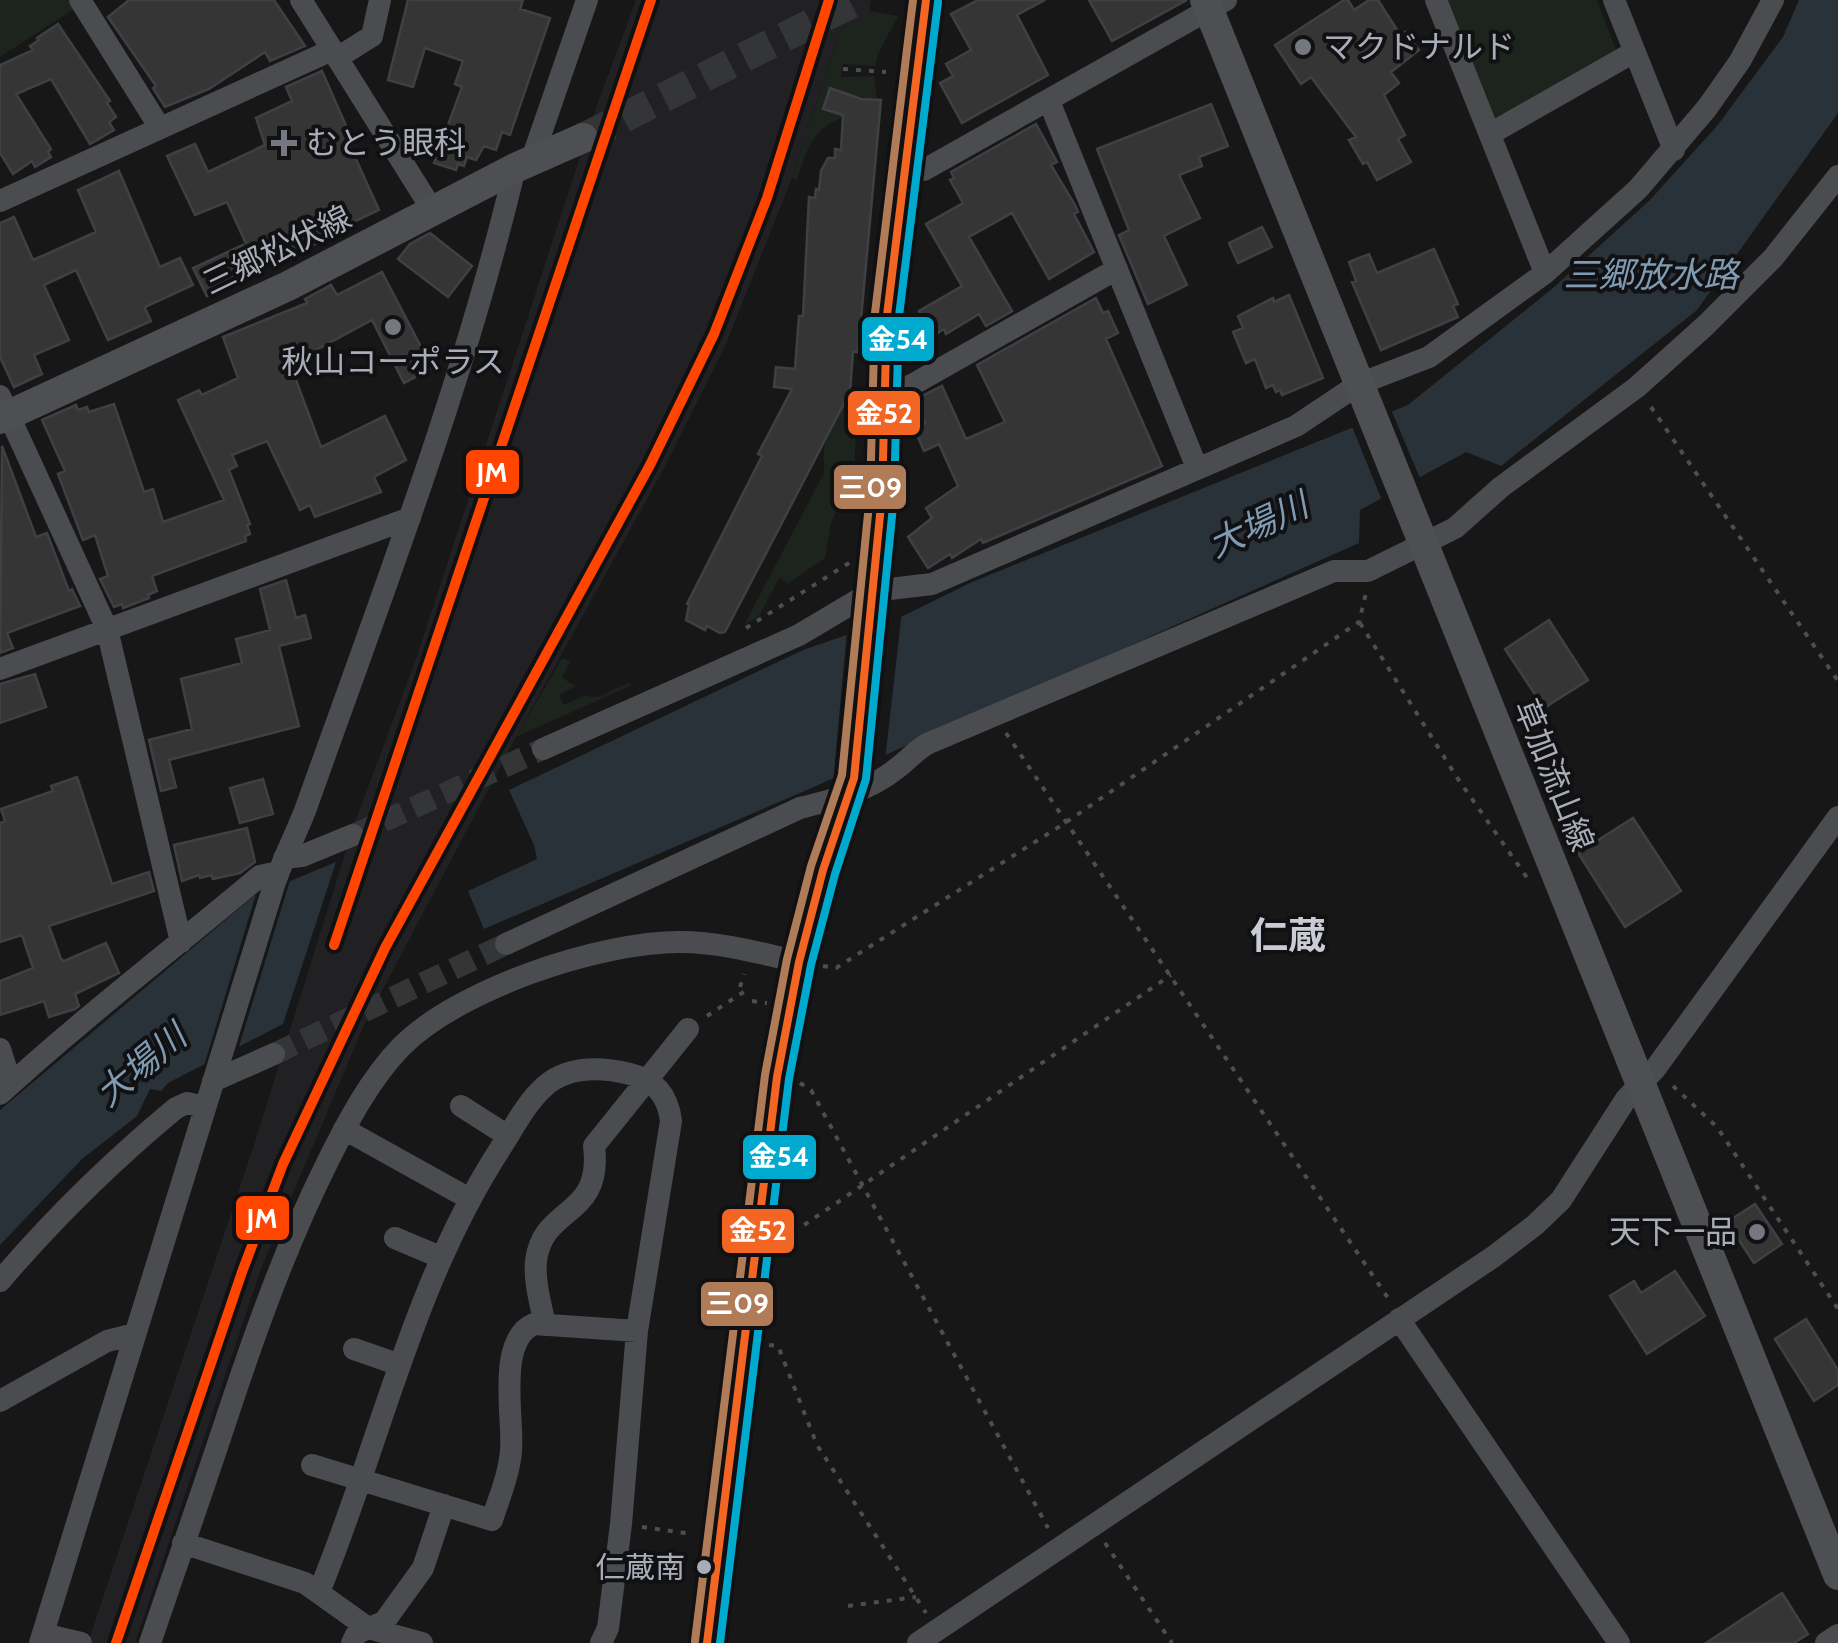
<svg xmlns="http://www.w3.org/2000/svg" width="1838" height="1643" font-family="Cabin,'Noto Sans JP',sans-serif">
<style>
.built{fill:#212123}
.green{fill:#1d241e}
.water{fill:#2a3239}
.pier{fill:#171717}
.building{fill:#353536;stroke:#3f4043;stroke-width:2.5}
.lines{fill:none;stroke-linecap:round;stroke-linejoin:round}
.minor-tunnel{stroke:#343537;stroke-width:22;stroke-dasharray:22 11;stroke-linecap:butt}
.major-tunnel{stroke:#343537;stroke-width:30;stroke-dasharray:30 15;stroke-linecap:butt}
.path{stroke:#4d4e52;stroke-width:4;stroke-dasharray:5 8;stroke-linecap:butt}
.minor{stroke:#4b4c50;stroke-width:22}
.major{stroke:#4d4f52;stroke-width:30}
.bus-1-casing{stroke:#111113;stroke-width:15}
.bus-2-casing{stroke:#111113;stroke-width:15}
.bus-3-casing{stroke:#111113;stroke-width:15}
.bus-1{stroke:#f26522;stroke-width:8}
.bus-2{stroke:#00a9ce;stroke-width:8}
.bus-3{stroke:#b07c57;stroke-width:8}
.rail-1-casing{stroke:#111113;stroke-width:18}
.rail-1{stroke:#ff4500;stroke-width:10}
.poi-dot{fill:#757880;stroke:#111113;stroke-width:4}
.bus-dot{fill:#a8adb8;stroke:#111113;stroke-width:4}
.labels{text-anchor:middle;stroke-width:8;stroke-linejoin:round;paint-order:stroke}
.bus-label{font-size:30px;fill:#a8adb8;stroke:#111113;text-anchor:end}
.poi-label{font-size:32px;fill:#a8adb8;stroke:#111113;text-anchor:start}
.street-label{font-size:32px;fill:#a8adb8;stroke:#111113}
.water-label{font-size:35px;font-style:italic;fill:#7f9bb3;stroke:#111113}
.quarter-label{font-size:38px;font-weight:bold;fill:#c9ccd4;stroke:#111113}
.line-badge{stroke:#111113;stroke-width:4}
.badge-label{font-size:28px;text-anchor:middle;font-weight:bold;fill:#fff}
</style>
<rect width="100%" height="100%" fill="#171717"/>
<path class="built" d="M636,0H871L868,17L841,28L792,178L726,344L663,470L516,737L364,1025L261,1269L135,1643H88L253,1148L355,822L417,656L597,105Z"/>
<path class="green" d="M0,0H68L74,9L0,57Z
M1444,0H1597L1617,52L1494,121Z
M869,11L898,16L878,54L875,66L843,64L841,77L874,76L877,99L850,96L848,116C814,125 807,148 797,180L792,178L841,28L868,17Z
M843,396H858L854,473L831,523L825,558L787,584L780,577L759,616L744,625L824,473V447L844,403Z
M562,658L570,661L562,678L576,686L559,695L564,705L583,696L598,697L628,683L632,685L516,737Z"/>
<path class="water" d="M1799,0H1838V113L1697,310L1501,466L1466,452L1360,510L1359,543L816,786L484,929L468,891L537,859L534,845L509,790L803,650L905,615L972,582L1408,405L1553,288L1649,201L1717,126L1783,37Z
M336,862L283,1024L168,1083L161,1091L150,1089L137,1116L82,1159L0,1245V1110L254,896Z"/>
<path class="pier" d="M1390,407L1422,483L1383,503L1351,424Z
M902,611L885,760L833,783L847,630Z
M292,874L237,1053L203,1069L256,894Z"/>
<path class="building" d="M129,0H274L305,46L270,61L265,52L209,89L165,107L153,88L156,86L108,17Z
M408,0H523L520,9L550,18L510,135L502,132L496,150L484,146L476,160L467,157L464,166L458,164L456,170L434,163L462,87L455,84L463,61L425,48L413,87L388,80Z
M978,0H1045L1017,15L1048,75L962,123L940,83L953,76L946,64L971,50L951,14Z
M1089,0H1187L1112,41Z
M1344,0H1348L1354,10L1369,0H1378L1401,36L1405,32L1419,50L1391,72L1399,83L1384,95L1405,135L1398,139L1411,162L1377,180L1367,162L1363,164L1349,140L1356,137L1311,77L1301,84L1275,45Z
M58,24L110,101L107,103L116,117L109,122L114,130L90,144L51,79L16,94L51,149L48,152L51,157L35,167L32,161L13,174L0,153V65L33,50L30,46L39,40L37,38Z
M322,71L354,144L350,146L379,210L313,241L315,244L294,254L289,243L253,259L227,202L195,215L167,156L195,144L208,172L265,145L256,118L292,101L286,87Z
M830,88L861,99L881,100L858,352H853L850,392L725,632L720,633L707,626L705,630L686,620L689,605L687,604L762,456L758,454L792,389L774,387L776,367L795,369L799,316H803L809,197L815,198L816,189L819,190L821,171L828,158H835V149L841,150L843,115L823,109Z
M1211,104L1228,146L1199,157L1202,166L1179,175L1200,218L1164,236L1187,285L1148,304L1119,235L1129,230L1097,149Z
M1036,124L1057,162L1051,165L1075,205L1078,212L1074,214L1094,252L1049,279L1012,213L969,237L1012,311L986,326L979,314L946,334L944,329L933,336L919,311L962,286L926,224L963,203L950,180L954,178L951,172Z
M119,171L160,267L180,258L193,285L147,306L145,308L151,321L108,340L76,270L44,285L69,340L34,355L42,374L14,387L0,357V223L14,217L33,260L96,232L78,190Z
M1262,227L1272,247L1238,263L1229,243Z
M430,233L472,266L448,297L398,259L410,244Z
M243,245L256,274L207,296L193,268Z
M1434,249L1458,304L1453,306L1458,317L1381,350L1352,282L1356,281L1349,262L1369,254L1377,273Z
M382,272L432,368L404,383L372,320L290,364L321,447L385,416L406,460L374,477L381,492L315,517L310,505L300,510L267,441L232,455L237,466L229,470L250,524L247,525L250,534L245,536L246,541L152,576L157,591L148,595L149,598L123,608L122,604L114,607L100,579L108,576L95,535L83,540L58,474L65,471L42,420L76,405L78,410L87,407L89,412L114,404L144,492L153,489L163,522L224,500L178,400L199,390L202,395L238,378L223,337L307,303L305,299L331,285L337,295Z
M1289,295L1323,378L1282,395L1280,390L1276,392L1273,385L1266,388L1255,359L1246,363L1233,332L1243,328L1238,316L1273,298L1274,302Z
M1096,298L1103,313L1108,311L1118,333L1106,339L1162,466L983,543L981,539L952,558L950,554L928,568L908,537L932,518L926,508L958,486L939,444L924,451L914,428L925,423L914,400L942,386L966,439L1005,422L977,365Z
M2,446L36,537L47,533L69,591L72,589L80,606L7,633L13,648L0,653Z
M286,580L296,618L305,615L311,638L279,646L299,726L169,760L176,787L161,791L149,740L192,729L181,679L242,663L236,639L270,630L260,589Z
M1549,620L1588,680L1544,708L1505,649Z
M35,674L46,707L0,723V684Z
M77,777L112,884L149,872L154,891L49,926L61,959L64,961L106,943L119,973L75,994L79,1006L75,1009L49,1017L44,1001L0,1015V981L33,968L22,935L0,942V823L5,821L1,809L53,791L51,786Z
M263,779L273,814L240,823L230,788Z
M1633,818L1681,891L1625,927L1578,853Z
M247,828L255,862L240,873L213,879L211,875L200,878L199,875L182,881L174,845Z
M1755,1204L1782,1244L1754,1263L1727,1222Z
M1675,1271L1705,1316L1647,1354L1610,1296L1634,1281L1641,1293Z
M1806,1319L1838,1370V1385L1814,1401L1775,1339Z
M1782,1593L1808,1634L1794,1643H1706Z"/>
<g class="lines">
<path class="minor-tunnel" d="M353,835L543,749
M274,1054L506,944"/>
<path class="major-tunnel" d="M583,138L858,0"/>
<path class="path" d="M843,69L886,72
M1651,407L1838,681
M1360,623L1458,779L1528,879
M746,628L852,561
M1006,733L1390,1301
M823,966L836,968L1065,823L1359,622L1366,593
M740,987L744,974
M752,1001L767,1003
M707,1016L745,991
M800,1083L811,1090L1048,1528
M1673,1086L1717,1127L1838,1309
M781,1233L791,1234L1171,975
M769,1345L778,1346L817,1445L926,1613
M642,1527L692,1534
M1105,1543L1172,1643
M848,1606L916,1597"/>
<path class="minor" d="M80,0L160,128
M301,0L433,211
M1436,0L1545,273
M1614,0L1674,150
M337,58L372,36L380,0
M1049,101L1197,468
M1490,134L1634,52
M532,159L587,0
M907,169L924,170L1226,0
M0,201L332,50
M886,389L910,386L1117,269
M0,396L107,629L181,942
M0,669L410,518
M543,749L799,635L873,591L932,584L1296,426L1359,384L1429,357L1545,273L1638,189L1707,108L1740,61L1773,0
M284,858L302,856L353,835
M506,944L800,808C833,800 869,791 896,769C907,761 915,751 927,744L1334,571H1368L1455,528L1501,487L1637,387L1706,325L1773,258L1838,176
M0,1049L11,1084
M213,1081L274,1054
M0,1094C83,1018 173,949 260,876L278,872
M461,1106L508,1136
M344,1129L468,1198
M395,1238L440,1257
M0,1281C54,1218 112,1161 176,1108L187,1103L205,1107
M1399,1319L1619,1643
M545,1325C541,1305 534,1282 536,1261C543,1204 603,1219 594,1146L688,1029
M354,1349L400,1365
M0,1401L107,1341L135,1334
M312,1465L492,1520C499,1498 509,1475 511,1451C514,1419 496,1340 534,1324L637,1331
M183,1543L305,1583L368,1628L422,1643
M319,1592C380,1444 412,1285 500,1149C513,1129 526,1103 544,1087C568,1065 601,1067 630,1074C655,1080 668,1096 671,1121L637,1331L621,1524L608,1628L601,1643
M43,1634L81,1643
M40,1643L274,885C283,859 296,834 306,808C381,597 463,386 515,168
M150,1643C176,1566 203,1490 228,1414C257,1327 287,1243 328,1161C348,1121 370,1079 401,1047C458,989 599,942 680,942C720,942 760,953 799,962
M352,1643L357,1633L384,1622L423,1568L444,1505
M707,1643L777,1077L799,962L823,870L854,778L882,495L887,315L926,0
M918,1643L1493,1257L1535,1225L1561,1200L1626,1099L1655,1069L1838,817
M1826,1643L1838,1635"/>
<path class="major" d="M1205,0L1838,1575
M0,419L288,286L515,168L583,138"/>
<g class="bus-1-casing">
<path id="bus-1" d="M707,1643L777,1077L799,962L823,870L854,778L882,495L887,315L926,0"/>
</g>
<g class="bus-2-casing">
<path id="bus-2" d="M720,1643L789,1079L811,965L835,874L866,779L894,496L899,316L938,2"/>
</g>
<g class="bus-3-casing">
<path id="bus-3" d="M695,1641L765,1075L787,959L811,866L842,775L870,494L875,313L913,0"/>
</g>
<use href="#bus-1" class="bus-1"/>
<use href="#bus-2" class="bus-2"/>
<use href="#bus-3" class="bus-3"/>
<g class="rail-1-casing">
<path id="rail-1" d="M334,945L651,0
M116,1643L242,1272L283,1164L385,948L650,465L714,334L767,198L829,0"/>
</g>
<use href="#rail-1" class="rail-1"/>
</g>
<g class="poi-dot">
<circle cx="1303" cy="47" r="10"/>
<path d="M279 128h10v10h10v10h-10v10h-10v-10h-10v-10h10z"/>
<circle cx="393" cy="327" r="10"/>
<circle cx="1757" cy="1232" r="10"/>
</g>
<circle class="bus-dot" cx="704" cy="1567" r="9"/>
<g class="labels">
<g class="bus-label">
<text x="685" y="1578">仁蔵南</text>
</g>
<g class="poi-label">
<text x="1323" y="58">マクドナルド</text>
<text x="306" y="154">むとう眼科</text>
<text x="393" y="373" text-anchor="middle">秋山コーポラス</text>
<text x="1737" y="1243" text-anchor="end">天下一品</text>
</g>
<g class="street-label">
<text transform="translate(277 250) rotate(-26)" y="11">三郷松伏線</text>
<text transform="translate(1554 775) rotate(68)" y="11">草加流山線</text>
</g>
<g class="water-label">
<text x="1651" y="287">三郷放水路</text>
<text transform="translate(1258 525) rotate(-25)" y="12">大場川</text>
<text transform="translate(141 1065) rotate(-40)" y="12">大場川</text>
</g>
<g class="quarter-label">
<text x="1288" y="949">仁蔵</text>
</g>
</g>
<g class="line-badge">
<rect x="860" y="315" width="76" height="48" rx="10" fill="#00a9ce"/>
<rect x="846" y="389" width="76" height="48" rx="10" fill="#f26522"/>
<rect x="464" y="448" width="57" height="48" rx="10" fill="#ff4500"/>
<rect x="832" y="463" width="76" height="48" rx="10" fill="#b07c57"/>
<rect x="741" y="1133" width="77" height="48" rx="10" fill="#00a9ce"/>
<rect x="234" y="1194" width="57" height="48" rx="10" fill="#ff4500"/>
<rect x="720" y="1207" width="76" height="48" rx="10" fill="#f26522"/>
<rect x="699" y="1280" width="76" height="48" rx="10" fill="#b07c57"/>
</g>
<g class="badge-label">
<text x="898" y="349">金54</text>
<text x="884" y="423">金52</text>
<text x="492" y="482">JM</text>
<text x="870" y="497">三09</text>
<text x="779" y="1166">金54</text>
<text x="262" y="1228">JM</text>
<text x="758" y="1240">金52</text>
<text x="737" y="1313">三09</text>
</g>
</svg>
